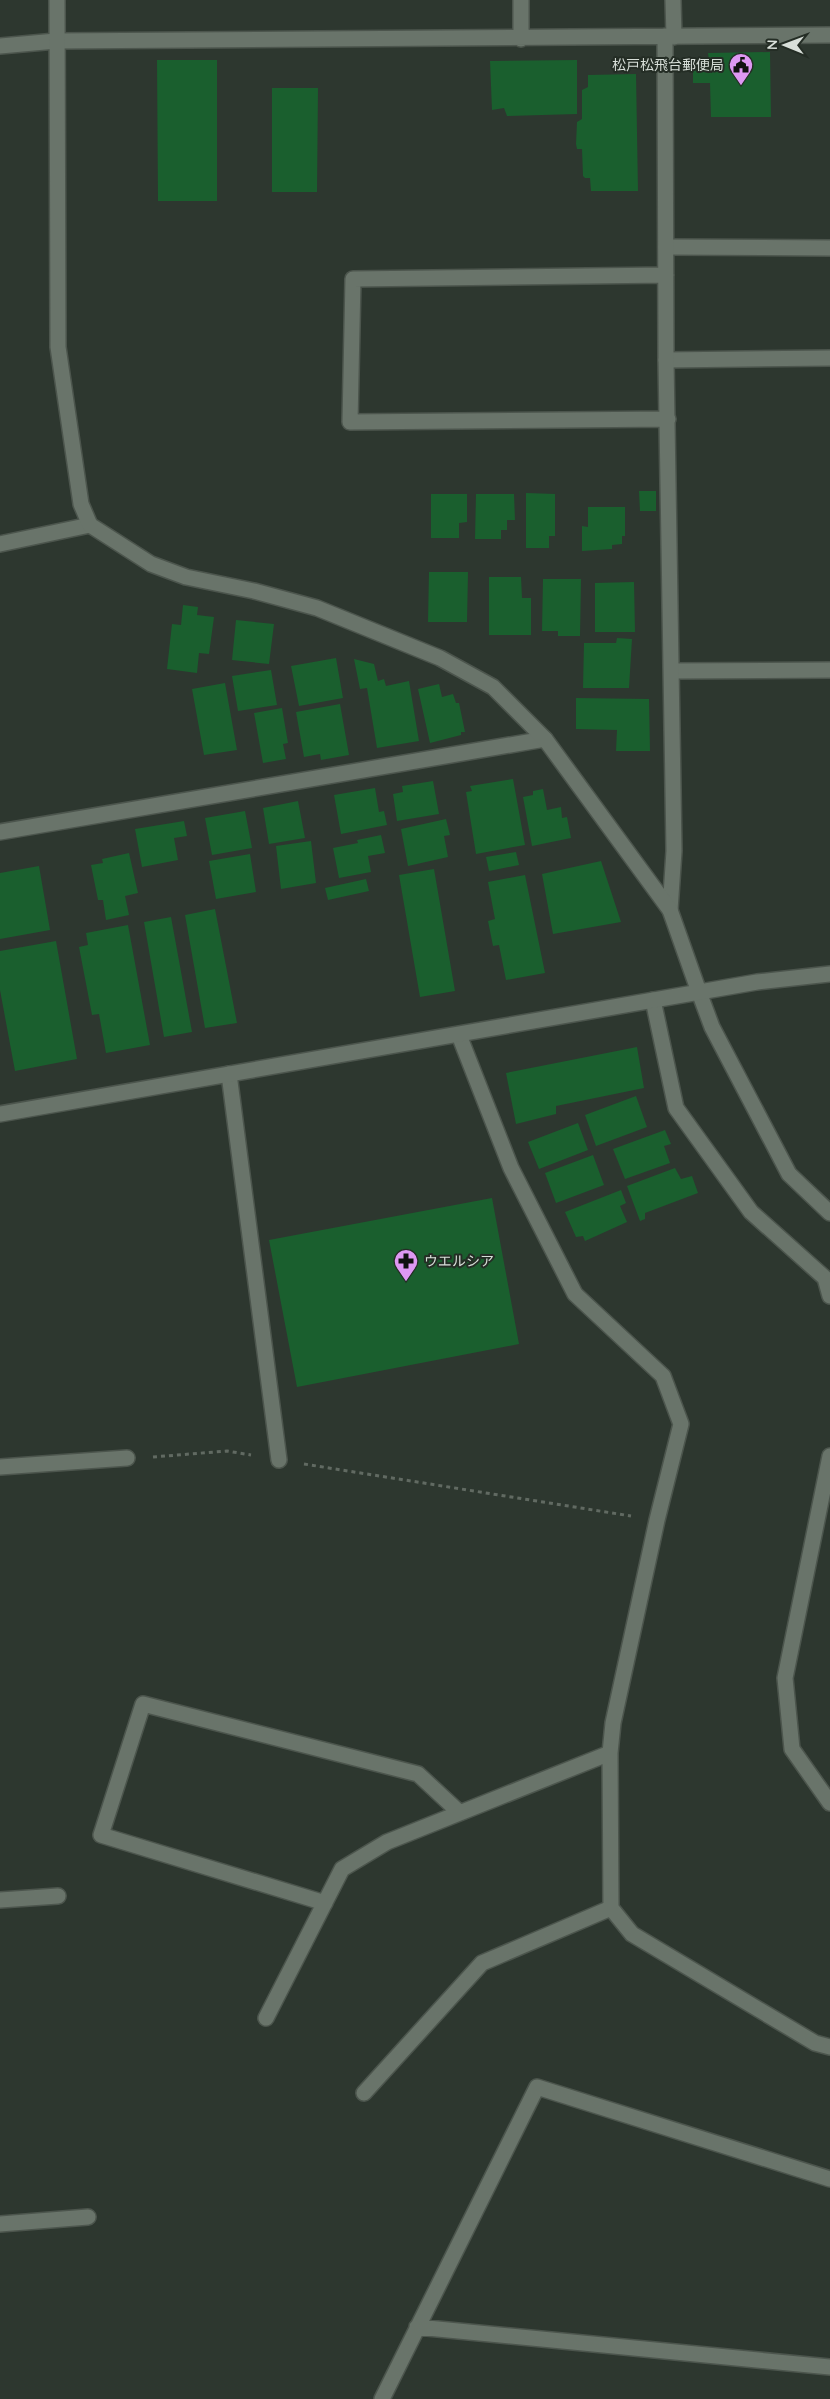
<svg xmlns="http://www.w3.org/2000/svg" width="830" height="2399" font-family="Quicksand,'Noto Sans JP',sans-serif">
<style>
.building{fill:#1a5f2e}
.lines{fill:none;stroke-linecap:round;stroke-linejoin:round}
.lane-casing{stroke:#4c554d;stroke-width:18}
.street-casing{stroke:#4c554d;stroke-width:18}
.secondary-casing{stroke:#4c554d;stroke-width:18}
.path{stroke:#616a62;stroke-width:3;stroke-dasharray:4 4;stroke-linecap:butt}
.lane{stroke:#69746a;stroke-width:15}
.street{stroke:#69746a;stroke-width:15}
.secondary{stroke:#69746a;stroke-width:15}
.labels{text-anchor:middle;stroke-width:4;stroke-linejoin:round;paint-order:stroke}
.poi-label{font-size:14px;fill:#d8dfd9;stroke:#242d25;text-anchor:end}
</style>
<rect width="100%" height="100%" fill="#2d372f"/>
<path class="building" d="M770,52L771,117H711L710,83H693V61H709L708,53Z
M157,60H217V201H158Z
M577,60V114L507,116L504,108L492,110L490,61Z
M636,74L638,191H591L590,178H585L583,176L582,149H577L576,144L577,122L582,119V90L588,87V75Z
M272,88H318L317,192H272Z
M639,491H656V511H640Z
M526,493L555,494V536H549V548H526Z
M431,494H467V522L459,523V538H431Z
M476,494H514L515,520H507V530H501V539H475Z
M588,507H625V536H622V544L612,545V549L582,551V526L588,527Z
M429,572H468L467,622H428Z
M489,577H521L522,598H531V635H489Z
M543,579H581L580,636H558V631H542Z
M634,582L635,632H595V583Z
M183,605L198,607L197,615L214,617L209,654L199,653L197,673L167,669L172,624L181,625Z
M236,620L274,624L269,664L232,660Z
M617,638L632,639L629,688H583L584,643H616Z
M336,658L343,698L299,706L291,666Z
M354,659L374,664L378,681L384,679L386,686L409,681L419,741L377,748L367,688L360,689Z
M271,670L277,705L238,711L232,676Z
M225,683L237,750L204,755L192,689Z
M439,684L442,697L453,694L456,703H459L465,732H461V735L430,743L418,689Z
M576,698L649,699L650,751H616L617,730L576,729Z
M340,704L349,755L321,760L320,754L304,757L296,712Z
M282,708L288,743L283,744L286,759L263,763L254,713Z
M513,779L525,845L476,854L466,792L472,791L470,786Z
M433,781L439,814L397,821L393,794L403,792L402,786Z
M375,788L379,812L384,811L387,825L341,834L334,795Z
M543,789L547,810L561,807L562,818L567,817L571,838L532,846L523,797L533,795V791Z
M298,801L305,838L269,844L263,808Z
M245,811L252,848L212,855L205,818Z
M446,819L450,835L444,836L448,857L408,866L401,829Z
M184,821L187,836L174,838L178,860L142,867L135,829Z
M381,835L385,853L368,856L371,872L339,878L333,848L358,843L357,840Z
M311,841L316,883L281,889L276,846Z
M516,852L519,865L489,871L486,857Z
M129,853L138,893L125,896L129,915L106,920L103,900H98L91,865L103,863L102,859Z
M250,854L256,892L216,899L209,861Z
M601,861L621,922L553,934L542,874Z
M39,866L50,930L0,939V873Z
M434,869L455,991L420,997L399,875Z
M525,875L545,973L506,980L499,945L493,946L488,921L495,919L488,882Z
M366,879L369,891L328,900L325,888Z
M215,909L237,1023L205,1028L185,915Z
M171,917L192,1032L164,1037L144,922Z
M128,925L150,1045L106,1053L99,1014L92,1015L79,947L88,945L86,933Z
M56,941L77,1059L15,1071L0,990V951Z
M637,1047L644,1088L556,1106V1114L516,1124L506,1073Z
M636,1096L647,1127L596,1146L585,1115Z
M578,1123L588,1150L539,1169L528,1142Z
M665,1130L671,1144L664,1146L670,1163L625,1179L613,1149Z
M593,1155L604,1185L556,1203L545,1173Z
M675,1168L681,1179L692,1176L698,1193L645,1213V1219L640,1221L627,1186Z
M621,1190L626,1203L620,1206L627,1222L585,1241L583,1236L576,1237L565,1212Z
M492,1198L519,1344L297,1387L269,1240Z"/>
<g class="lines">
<g class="lane-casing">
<path id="lane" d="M666,247L830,248
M666,360L830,358
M672,671L830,670
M229,1074L279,1460
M0,2224L88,2217"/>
</g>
<g class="street-casing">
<path id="street" d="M673,0L674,37
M665,36L666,360L674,851L670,910
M521,39V0
M0,46L56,41L830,35
M666,275L353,279L350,422L668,419
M0,544L90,525
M0,832L545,739
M699,992L712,1027L789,1174L830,1213
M653,1000L676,1108L751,1212L825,1278L830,1296
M459,1035L511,1168L575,1294L663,1376L681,1424L657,1520L613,1723L610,1753L611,1908L632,1934L815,2043L830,2047
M830,1456L785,1678L792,1749L830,1803
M0,1467L127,1458
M0,1900L58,1896
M325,1903L101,1835L143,1704L418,1774L460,1813
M266,2018L342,1869L387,1842L610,1753
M364,2093L482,1963L611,1908
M417,2327L830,2367
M382,2399L537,2087L830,2179"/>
</g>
<g class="secondary-casing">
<path id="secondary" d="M57,0L58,347L81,504L90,525L151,564L186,577L254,591L317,608L440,658L493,687L545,739L670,910L699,992
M0,1114L757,982L830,974"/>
</g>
<path class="path" d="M153,1457L227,1451L251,1455
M304,1464L631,1516"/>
<use href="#lane" class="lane"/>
<use href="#street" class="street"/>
<use href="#secondary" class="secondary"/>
</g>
<defs>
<g id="civic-pin" transform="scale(1.25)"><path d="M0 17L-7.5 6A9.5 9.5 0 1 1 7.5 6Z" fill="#de98f3" stroke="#242d25"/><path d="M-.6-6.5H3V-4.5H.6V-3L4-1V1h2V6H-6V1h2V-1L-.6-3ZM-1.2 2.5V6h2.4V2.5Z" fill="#111"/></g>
<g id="pharmacy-pin" transform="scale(1.25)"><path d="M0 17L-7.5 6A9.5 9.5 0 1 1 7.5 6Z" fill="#de98f3" stroke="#242d25"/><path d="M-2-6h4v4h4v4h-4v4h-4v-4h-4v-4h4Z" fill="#111"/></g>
</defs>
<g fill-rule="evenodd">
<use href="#civic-pin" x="741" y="65"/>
<use href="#pharmacy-pin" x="406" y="1261"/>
</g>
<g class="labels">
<g class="poi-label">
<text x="724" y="70">松戸松飛台郵便局</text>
<text x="424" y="1266" text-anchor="start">ウエルシア</text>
</g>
</g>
<g transform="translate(785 45) rotate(271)" stroke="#242d25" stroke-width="4" paint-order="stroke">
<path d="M0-4L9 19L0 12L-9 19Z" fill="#d8dfd9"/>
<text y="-8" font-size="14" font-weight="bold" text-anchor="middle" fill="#d8dfd9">N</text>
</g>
</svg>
